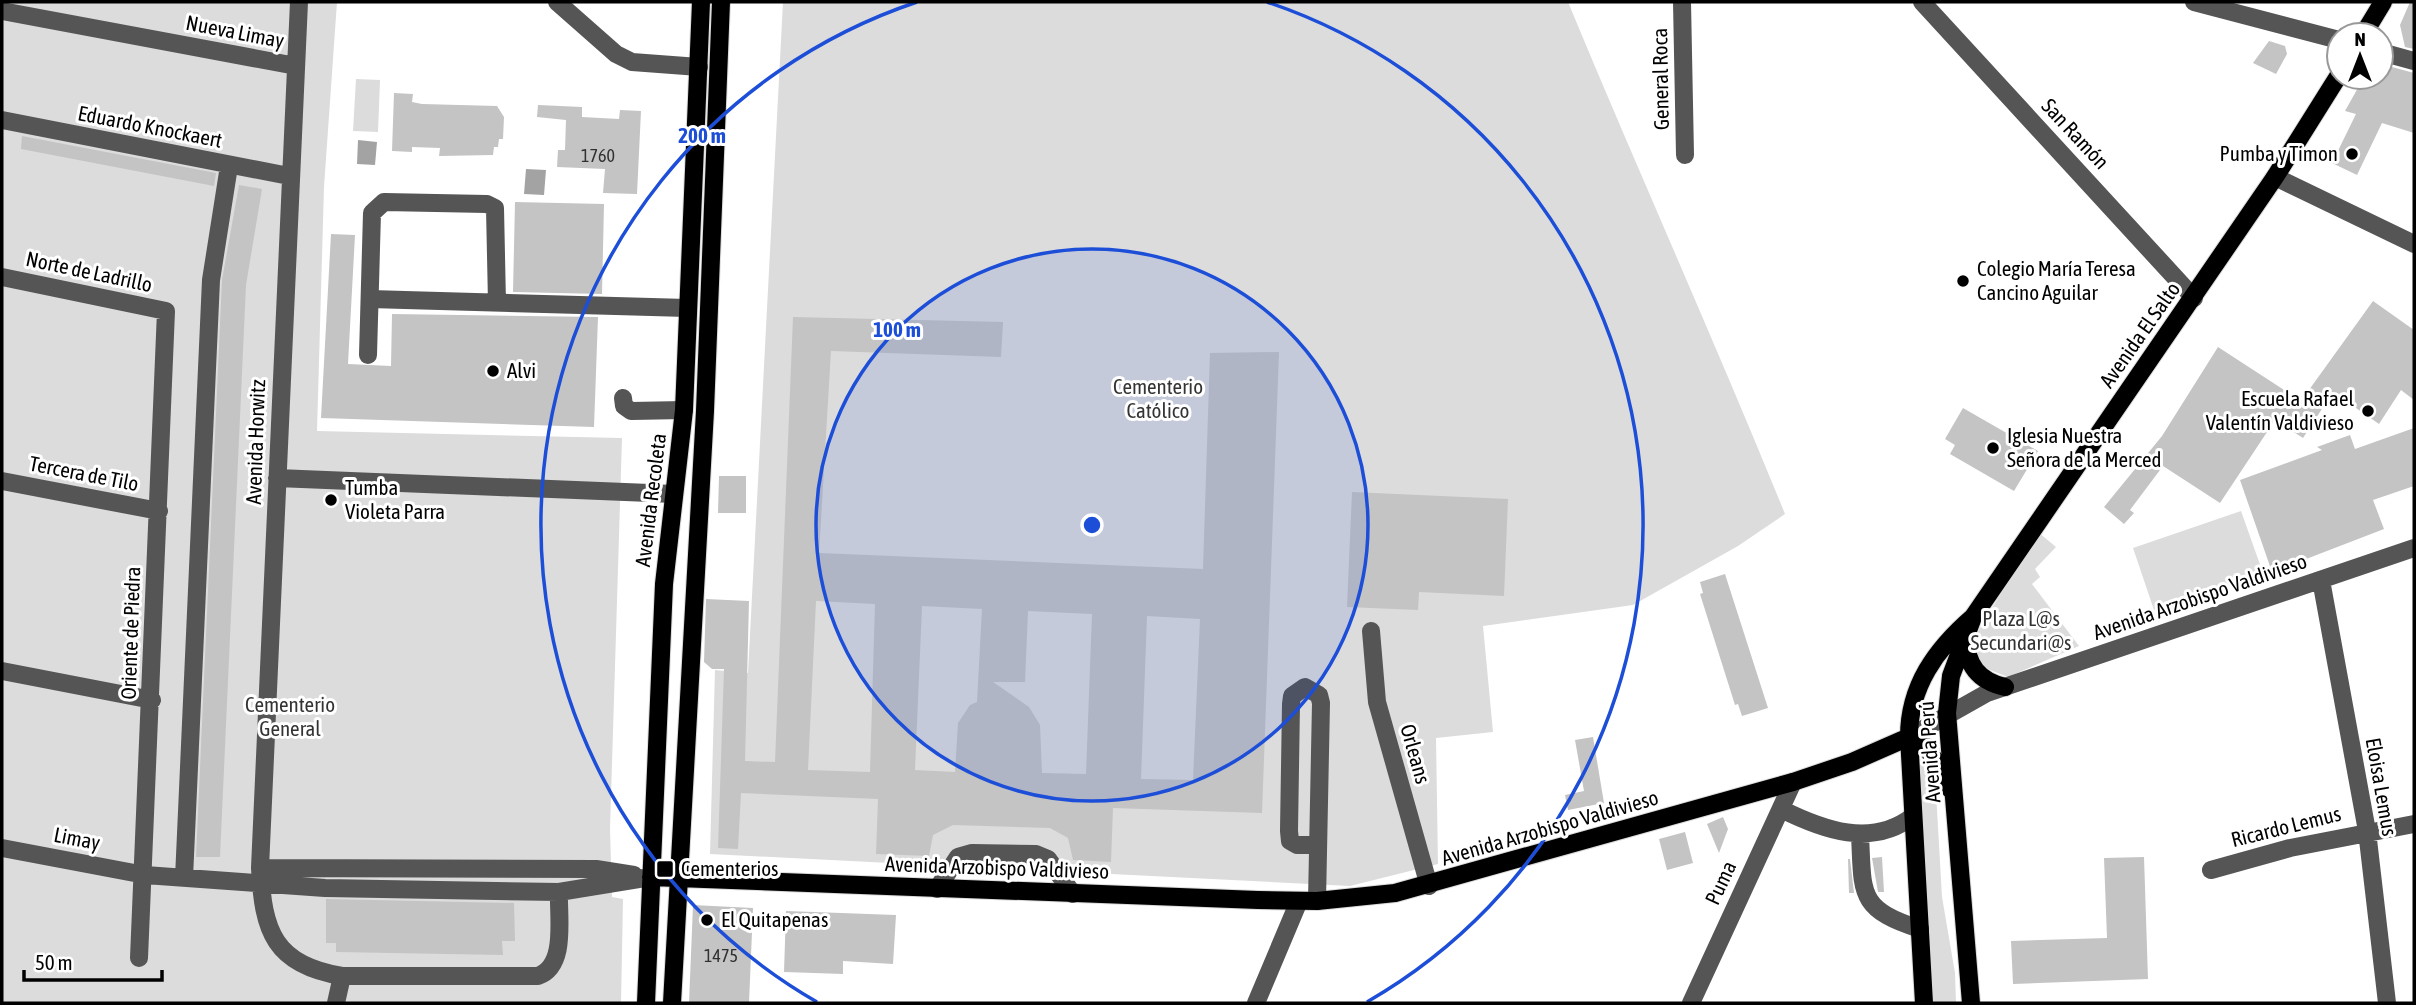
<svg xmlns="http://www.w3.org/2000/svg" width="2416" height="1005" font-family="'Asap Condensed',sans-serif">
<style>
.green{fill:#dcdcdc}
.water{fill:#a3a3a3}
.building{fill:#c4c4c4;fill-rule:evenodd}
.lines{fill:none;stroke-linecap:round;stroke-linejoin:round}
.major-casing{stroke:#dbdbdb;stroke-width:20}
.minor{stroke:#555;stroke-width:18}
.major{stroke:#000;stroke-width:18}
.ring{fill:none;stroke:#1d4ed8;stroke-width:3.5}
.poi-dot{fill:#000;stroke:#fff;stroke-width:2.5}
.labels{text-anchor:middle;stroke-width:6;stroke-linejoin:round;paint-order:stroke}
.number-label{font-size:18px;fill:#313131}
.street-label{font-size:21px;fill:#000;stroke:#fff}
.poi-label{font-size:21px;fill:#000;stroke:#fff;text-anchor:start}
.park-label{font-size:21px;fill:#333;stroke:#fff}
.centre{fill:#1d4ed8;stroke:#fff;stroke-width:3.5}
.ring-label{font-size:21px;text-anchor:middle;font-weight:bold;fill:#1d4ed8;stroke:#fff;stroke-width:6;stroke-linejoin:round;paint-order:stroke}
</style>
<rect width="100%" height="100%" fill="#fff"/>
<path class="green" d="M2,2H337L324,187L317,431L622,438L610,829L612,897L623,899L621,1003H2Z
M783,2H1568C1639,173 1715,342 1785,514L1738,546L1633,605L1483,626L1493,732L1436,738L1438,864L1350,886L710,854L715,670L748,673Z
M356,79L380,80L378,132L353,131Z
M2241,511L2263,573L2154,610L2133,548Z
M2038,532L2056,547L2035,569L2040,577L2032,584L2079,646L2008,677L1985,668L1971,643Z
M1915,755L1924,763L1936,792L1942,897L1955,973L1956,1003H1929Z"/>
<path class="water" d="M358,140L377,142L375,165L357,164Z
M526,169L546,170L544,195L524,194Z"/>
<path class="building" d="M2410,2H2414V49L2405,47L2400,25Z
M2269,41L2285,46L2287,54L2276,74L2253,63Z
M2381,64L2414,73V133L2382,123L2357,175L2332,163L2356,114L2345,111L2364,77H2381Z
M394,93L413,94L412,102L422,104L497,106L504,117L503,139H499L498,147H494L493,155L439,156L440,148L412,147V152L392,151Z
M538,105L582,107V117L619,119L620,110L641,111L637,194L603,193L605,169L557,167L558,150H565L566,120L537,117Z
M22,136L216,173L214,186L21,149Z
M239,185L262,189L246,285L220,857H196L222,280Z
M515,202L604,204L602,294L513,292Z
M331,234L355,235L348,364L391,366L392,314L598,317L594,427L321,418Z
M2373,301L2414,330V400L2401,390L2379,424L2333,392L2303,438L2275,420L2220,503L2163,466L2130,510L2134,513L2124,524L2104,507L2162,436L2218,347L2301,401Z
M793,317L1003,322L1001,357L831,351L819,553L1203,569L1210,353L1279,352L1262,813L1113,808L1111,862L1073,860L1068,838L1050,828L953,825L933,835L929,856L876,854L878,799L741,793L738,849L718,848L724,669H712L704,662L706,599L749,601L745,761L775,762ZM816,601L875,604L870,772L808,770ZM922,606L982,609L977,702L970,705L958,723L955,772L915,770ZM1028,611L1092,614L1086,774L1042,773L1040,725L1029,707L993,682H1025ZM1147,616L1200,619L1193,780L1141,779Z
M1963,408L2038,451L2014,491L1950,454L1955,445L1945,439Z
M2414,428V486L2373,500L2384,529L2272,572L2240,480L2322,450L2317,447L2350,435L2355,449Z
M719,476H746V513H718Z
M1352,492L1508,499L1504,596L1419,592L1418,610L1347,607Z
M1725,574L1768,708L1742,716L1738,704L1735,705L1700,594L1703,593L1700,582Z
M1593,737L1604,803L1568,810L1565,795L1584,791L1575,740Z
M1723,817L1728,829L1719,853L1707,824Z
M1685,832L1693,863L1667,870L1659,839Z
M1882,857L1884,892H1878L1872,858Z
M2144,857L2148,979L2013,984L2011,941L2107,938L2104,858Z
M1848,859H1850L1854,893H1849Z
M326,899L514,903L515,941H502L503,955L336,952V943H326Z
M693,905L753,908L749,1003H689Z
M786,911L896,915L893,964L843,961V974L784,972Z"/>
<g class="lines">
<g class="major-casing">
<path id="major" d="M2363,35L2383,2
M1966,638C1966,665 1979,681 2005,687
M1909,737L1927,747L1951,790
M651,877L1258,900L1317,901L1395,893L1793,782L1852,762L1909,737
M646,1003L664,584L684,410L701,2
M672,1003L705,411L721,2
M1924,1003L1909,737C1909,686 1936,649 1973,617L2275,177L2339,75
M1971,1003L1947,713L1951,676L1973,617"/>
</g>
<path class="minor" d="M299,2L260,868C263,931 274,965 342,976
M557,2L616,54L632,62L699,67
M1682,2L1685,155
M1922,2L2194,298
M2194,2L2339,40
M2,11L296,66
M2381,52L2414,61
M2,120L289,176
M2275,177L2414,244
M2,277L166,311L139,958
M370,299L687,308
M368,355L372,213L384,202L487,204L495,208L497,303
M623,398L624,406L631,411L684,410
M277,478L674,494
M2,481L159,511
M2321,580L2367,831L2387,1003
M1371,631L1377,702L1429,886
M2,671L152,700
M1909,737L1987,693L2414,548
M1781,809C1823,830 1872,848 1913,816
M1860,835C1863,893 1857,909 1920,929
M2,848L145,875L325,888L559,892L651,877
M260,868L596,869L634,875
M2211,870L2290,848L2414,824
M184,878L211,280L229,166
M937,889L958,857L972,853L1036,854L1048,859L1073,894
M1317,901L1321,703L1319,695L1305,687L1292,696L1291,704L1289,831L1290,841L1297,845H1318
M336,1003L342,976H538C567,966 558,918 559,892
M1256,1003L1299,901
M1691,1003L1793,782"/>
<use href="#major" class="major"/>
</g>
<circle cx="1092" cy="525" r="276" fill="#1d4ed8" fill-opacity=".12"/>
<g class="ring">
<circle cx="1092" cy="525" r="276"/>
<path d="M817 1002A551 551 0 0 1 917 2M1267 2A551 551 0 0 1 1367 1002"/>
</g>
<g class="poi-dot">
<circle cx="2352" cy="154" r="7"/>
<circle cx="1963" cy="281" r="7"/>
<circle cx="493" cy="371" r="7"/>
<circle cx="2368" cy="411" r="7"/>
<circle cx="1993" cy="448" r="7"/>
<circle cx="331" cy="500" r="7"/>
<rect x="656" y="860" width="18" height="18" rx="3.5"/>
<circle cx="707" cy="920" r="7"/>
</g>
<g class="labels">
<g class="number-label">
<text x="598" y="162">1760</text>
<text x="721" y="962">1475</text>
</g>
<g class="street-label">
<text transform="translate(235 32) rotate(11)" y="7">Nueva Limay</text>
<text transform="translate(1661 79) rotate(-91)" y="7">General Roca</text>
<text transform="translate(150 127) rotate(11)" y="7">Eduardo Knockaert</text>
<text transform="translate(2075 134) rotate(47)" y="7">San Ramón</text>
<text transform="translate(89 272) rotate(12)" y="7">Norte de Ladrillo</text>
<text transform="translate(2140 335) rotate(-55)" y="7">Avenida El Salto</text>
<text transform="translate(256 442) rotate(-88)" y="7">Avenida Horwitz</text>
<text transform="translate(84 474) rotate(11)" y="7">Tercera de Tilo</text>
<text transform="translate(651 500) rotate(-83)" y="7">Avenida Recoleta</text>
<text transform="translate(2200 597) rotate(-19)" y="7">Avenida Arzobispo Valdivieso</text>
<text transform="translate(131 633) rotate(-88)" y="7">Oriente de Piedra</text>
<text transform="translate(1930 752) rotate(-94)" y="7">Avenida Perú</text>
<text transform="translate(1415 754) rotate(74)" y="7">Orleans</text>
<text transform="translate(2381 787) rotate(80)" y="7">Eloisa Lemus</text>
<text transform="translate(2286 827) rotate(-14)" y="7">Ricardo Lemus</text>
<text transform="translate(1550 828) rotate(-16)" y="7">Avenida Arzobispo Valdivieso</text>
<text transform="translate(77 839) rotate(11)" y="7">Limay</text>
<text transform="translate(997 868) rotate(2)" y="7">Avenida Arzobispo Valdivieso</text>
<text transform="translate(1721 883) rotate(-65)" y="7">Puma</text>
</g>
<g class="poi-label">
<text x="2338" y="161" text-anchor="end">Pumba y Timon</text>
<text x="1977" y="276">Colegio María Teresa<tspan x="1977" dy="24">Cancino Aguilar</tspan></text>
<text x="507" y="378">Alvi</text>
<text x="2354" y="406" text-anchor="end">Escuela Rafael<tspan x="2354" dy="24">Valentín Valdivieso</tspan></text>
<text x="2007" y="443">Iglesia Nuestra<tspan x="2007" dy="24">Señora de la Merced</tspan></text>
<text x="345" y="495">Tumba<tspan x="345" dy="24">Violeta Parra</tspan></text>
<text x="681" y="876">Cementerios</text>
<text x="721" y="927">El Quitapenas</text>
</g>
<g class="park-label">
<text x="1158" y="394">Cementerio<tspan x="1158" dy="24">Católico</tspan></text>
<text x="2021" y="626">Plaza L@s<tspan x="2021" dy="24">Secundari@s</tspan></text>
<text x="290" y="712">Cementerio<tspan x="290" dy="24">General</tspan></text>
</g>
</g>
<circle cx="1092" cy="525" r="10" class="centre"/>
<g class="ring-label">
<text x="702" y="143">200 m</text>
<text x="897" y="337">100 m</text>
</g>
<rect width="2416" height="1005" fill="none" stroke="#000000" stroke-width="7"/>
<g transform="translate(2360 56)"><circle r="33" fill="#ffffff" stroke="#999999" stroke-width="2"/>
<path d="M0-5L12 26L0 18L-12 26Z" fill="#000000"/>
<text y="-10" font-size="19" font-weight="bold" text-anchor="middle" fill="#000000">N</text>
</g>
<path d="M24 970v10h138v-10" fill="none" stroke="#000000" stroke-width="3.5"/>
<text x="35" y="970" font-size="21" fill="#000000" stroke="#ffffff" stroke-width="5" paint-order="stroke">50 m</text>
</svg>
